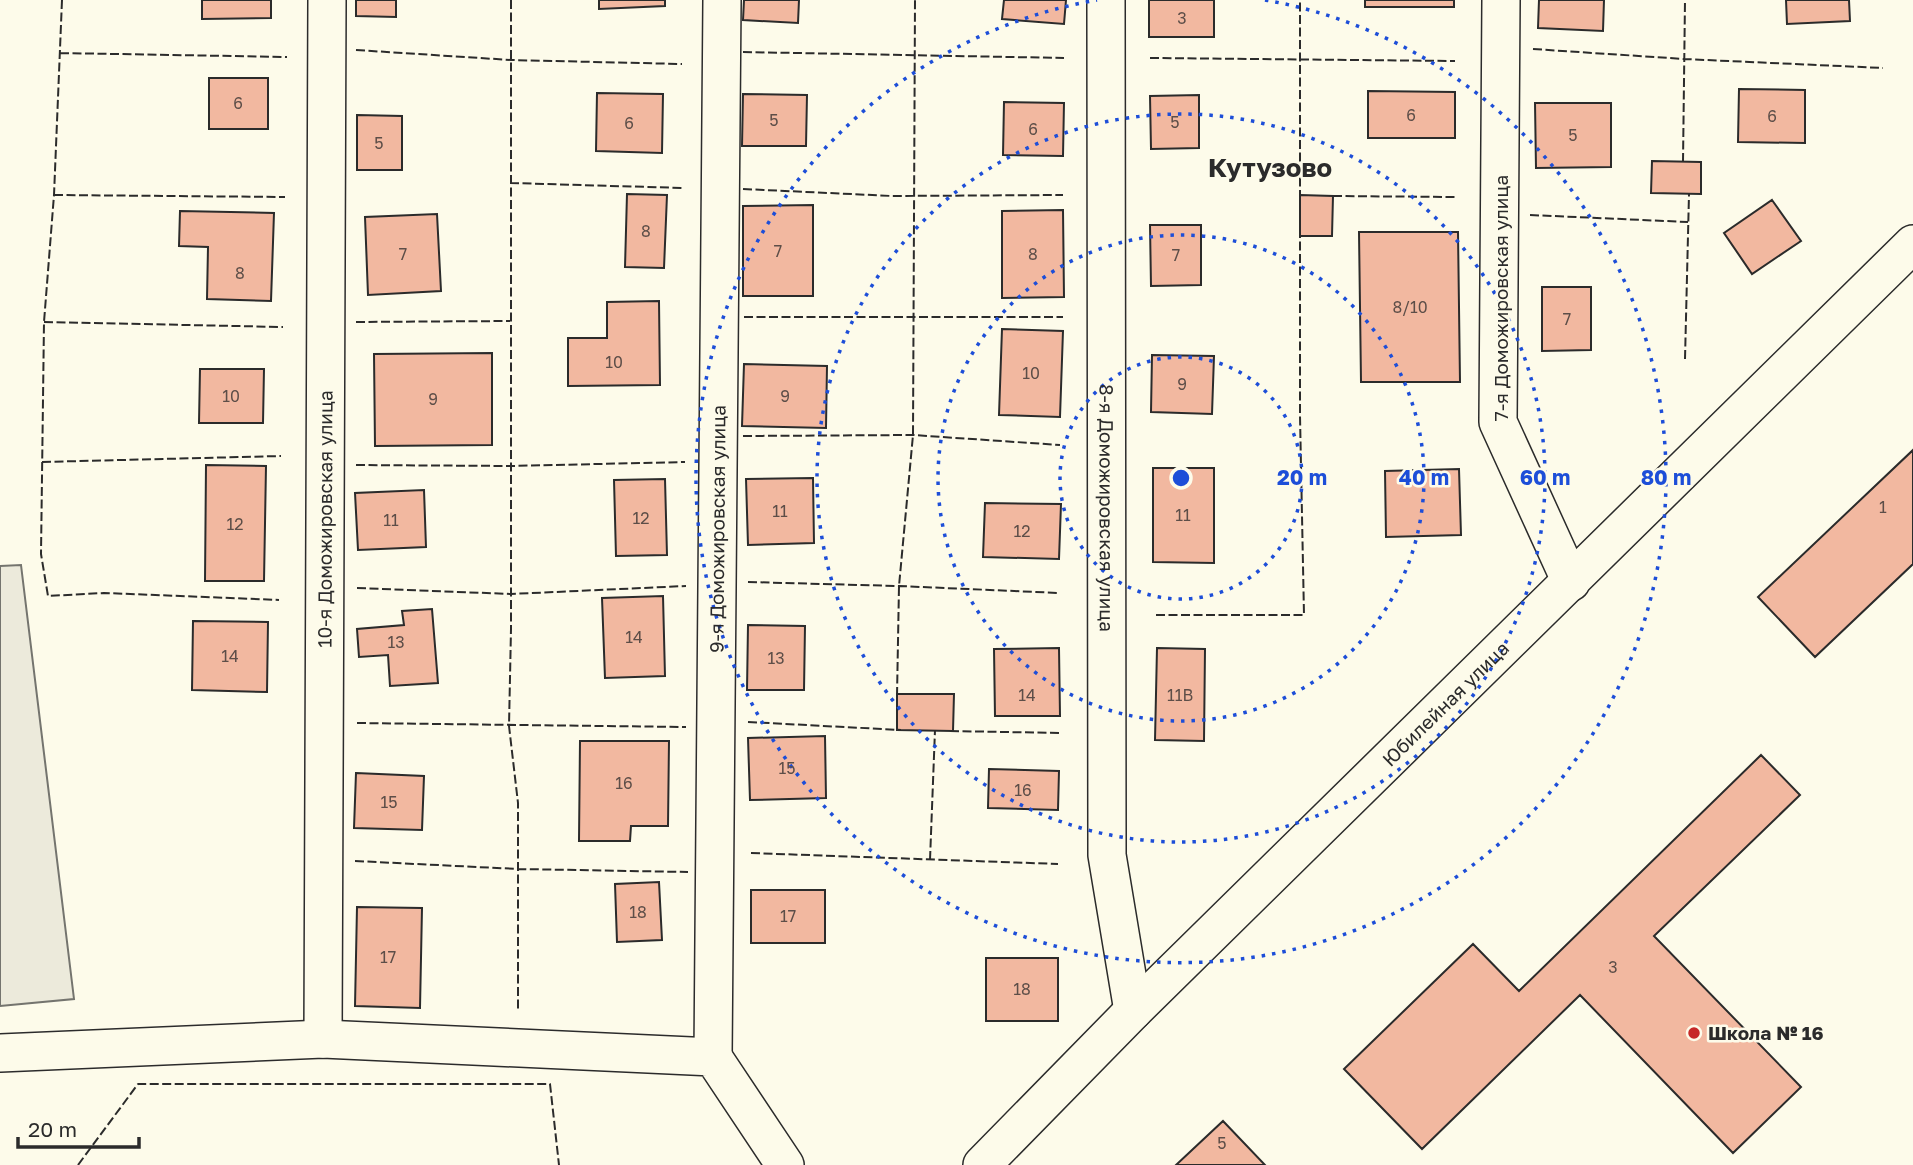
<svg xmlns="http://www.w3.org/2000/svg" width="1913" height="1165" font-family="'Golos Text',sans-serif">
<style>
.parking{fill:#eceadb;stroke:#74746e;stroke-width:2}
.building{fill:#f2b8a0;stroke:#2b2b2b;stroke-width:2}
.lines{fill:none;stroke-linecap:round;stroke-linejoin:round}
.minor-casing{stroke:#2b2b2b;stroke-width:40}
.minor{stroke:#fdfbea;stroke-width:37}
.fence{stroke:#2b2b2b;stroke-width:2;stroke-dasharray:9 3.5;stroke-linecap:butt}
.ring{fill:none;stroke:#1d4ed8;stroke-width:3.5;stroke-dasharray:3.5 7}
.poi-dot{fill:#c62828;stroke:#fdfbea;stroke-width:2.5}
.labels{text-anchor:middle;stroke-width:5;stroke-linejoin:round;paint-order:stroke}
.number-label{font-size:16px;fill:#5d4e48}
.street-label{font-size:19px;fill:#2b2b2b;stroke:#fdfbea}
.poi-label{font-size:19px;font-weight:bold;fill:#2b2b2b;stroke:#fdfbea;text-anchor:start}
.district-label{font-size:26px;font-weight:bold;fill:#2b2b2b;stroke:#fdfbea}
.centre{fill:#1d4ed8;stroke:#fdfbea;stroke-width:3.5}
.ring-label{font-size:21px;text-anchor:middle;font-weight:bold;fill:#1d4ed8;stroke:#fdfbea;stroke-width:5;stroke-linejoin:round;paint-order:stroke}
</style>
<rect width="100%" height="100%" fill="#fdfbea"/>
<path class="parking" d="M21,565L74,999L0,1006V566Z"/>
<path class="building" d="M202,0H271V18L202,19Z
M356,0H396V17L356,16Z
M599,0H665V6L599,9Z
M744,0H799L798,23L743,20Z
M1004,0H1066L1064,24L1002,19Z
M1149,0H1214V37H1149Z
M1365,0H1454V7H1365Z
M1539,0H1604L1603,31L1538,28Z
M1786,0H1849L1850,21L1787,24Z
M209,78H268V129H209Z
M1739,89L1805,90V143L1738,142Z
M1368,91L1455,92V138H1368Z
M597,93L663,94L662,153L596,151Z
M743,94L807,95L806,146H742Z
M1199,95V148L1151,149L1150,96Z
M1004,102L1064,103L1063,156L1003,155Z
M1535,103H1611V167L1536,168Z
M357,115L402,116V170H357Z
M1652,161L1701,162V194L1651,193Z
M627,194L667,195L664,268L625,267Z
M1300,195L1333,196L1332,236H1300Z
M1772,200L1801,241L1752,274L1724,233Z
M813,205V296H743V206Z
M1063,210L1064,297L1002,298V211Z
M180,211L274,213L271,301L207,299L208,247L179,246Z
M437,214L441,291L368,295L365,217Z
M1150,225H1201V285L1151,286Z
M1359,232H1458L1460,382H1361Z
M1542,287H1591V350L1542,351Z
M659,301L660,385L568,386V338H607V302Z
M1002,329L1063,331L1060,417L999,415Z
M492,353V445L375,446L374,354Z
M1152,355L1214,356L1212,414L1151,412Z
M744,364L827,366L826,428L742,426Z
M200,369H264L263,423H199Z
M1913,450V564L1815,657L1758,597Z
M206,465L266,466L264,581H205Z
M1153,468H1214V563L1153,562Z
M1459,469L1461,535L1386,537L1385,471Z
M813,478L814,543L748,545L746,479Z
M665,479L667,555L616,556L614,480Z
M424,490L426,547L358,550L355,493Z
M985,503L1061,504L1059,559L983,557Z
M663,596L665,676L605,678L602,598Z
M432,609L438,683L390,686L388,655L359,657L357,629L404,625L402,611Z
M193,621L268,622L267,692L192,690Z
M748,625L805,626L804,690H747Z
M1059,648L1060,716H995L994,649Z
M1157,648L1205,649L1204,741L1155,740Z
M897,694H954L953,731L897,730Z
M825,736L826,798L750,800L748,738Z
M580,741H669L668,826H631L630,841H579Z
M1761,755L1800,795L1654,936L1801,1087L1733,1153L1580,995L1422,1149L1344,1069L1473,944L1519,991Z
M989,769L1059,771L1058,810L988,808Z
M356,773L424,776L422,830L354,828Z
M659,882L662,940L617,942L615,884Z
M751,890H825V943H751Z
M357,907L422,908L420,1008L355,1006Z
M986,958H1058V1021H986Z
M1223,1121L1265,1165H1176Z"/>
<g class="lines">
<g class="minor-casing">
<g id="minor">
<path id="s1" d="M1106,0L1107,855L1133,1011"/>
<path d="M1501,0L1498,422L1571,582"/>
<path id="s2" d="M323,1039L327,0"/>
<path d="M0,1053L323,1039L713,1057L785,1165"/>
<path id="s3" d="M713,1057L722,0"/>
<path id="s4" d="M982,1165L1133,1011L1913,244"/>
</g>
</g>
<use href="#minor" class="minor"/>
<path class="fence" d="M62,0L54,195L44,322L41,554L48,596L104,593L279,600
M511,0V629L509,726L518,803V1009
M1533,49L1684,59L1883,68
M356,50L511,60L682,64
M743,52L1064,58
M60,53L287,57
M1150,58L1455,61
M1683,162L1685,0
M510,183L683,188
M743,189L892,196L1063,195
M54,195L285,197
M1333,196L1456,197
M1300,199V0
M1530,215L1688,222
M744,317H1063
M44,322L283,327
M356,322L510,321
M1685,359L1689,194
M743,436L913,435L1060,445
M42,462L281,456
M356,465L511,466L685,462
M748,582L899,586L1059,593
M357,588L511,594L686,586
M1156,615H1304L1300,416V231
M897,696L899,586L913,435L915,0
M748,722L901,730
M357,723L686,727
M950,731L1060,733
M751,853L1058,864
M930,860L935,730
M355,861L518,869L688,872
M78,1165L138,1084H550L559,1165"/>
</g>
<g class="ring">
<circle cx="1181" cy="478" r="121"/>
<circle cx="1181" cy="478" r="243"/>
<circle cx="1181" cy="478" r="364"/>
<path d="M1265 0A485 485 0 1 1 1097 0"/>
</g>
<circle class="poi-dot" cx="1694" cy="1033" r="7"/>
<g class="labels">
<g class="number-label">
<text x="1182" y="24">3</text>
<text x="238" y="109">6</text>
<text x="1411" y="121">6</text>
<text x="1772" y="122">6</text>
<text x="774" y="126">5</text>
<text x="1175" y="128">5</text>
<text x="629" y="129">6</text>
<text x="1033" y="135">6</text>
<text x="1573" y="141">5</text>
<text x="379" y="149">5</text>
<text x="646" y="237">8</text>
<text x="778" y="257">7</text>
<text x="403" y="260">7</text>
<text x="1033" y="260">8</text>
<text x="1176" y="261">7</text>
<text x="240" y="279">8</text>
<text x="1410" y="313">8/10</text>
<text x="1567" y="325">7</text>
<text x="614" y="368">10</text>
<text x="1031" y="379">10</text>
<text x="1182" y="390">9</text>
<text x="231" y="402">10</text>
<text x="785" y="402">9</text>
<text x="433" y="405">9</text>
<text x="1883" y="513">1</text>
<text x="780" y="517">11</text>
<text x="1183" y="521">11</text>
<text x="641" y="524">12</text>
<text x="391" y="526">11</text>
<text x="235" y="530">12</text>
<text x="1022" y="537">12</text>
<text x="634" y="643">14</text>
<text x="396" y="648">13</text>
<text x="230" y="662">14</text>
<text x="776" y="664">13</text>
<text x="1027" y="701">14</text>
<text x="1180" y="701">11В</text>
<text x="787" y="774">15</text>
<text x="624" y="789">16</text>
<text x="1023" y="796">16</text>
<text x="389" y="808">15</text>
<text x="638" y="918">18</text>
<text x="788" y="922">17</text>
<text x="388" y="963">17</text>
<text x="1613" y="973">3</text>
<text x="1022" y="995">18</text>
<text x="1222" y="1149">5</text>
</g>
<g class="street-label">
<text transform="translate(1501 298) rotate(-90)" y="7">7-я Доможировская улица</text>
<text dy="7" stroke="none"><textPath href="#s1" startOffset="508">8-я Доможировская улица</textPath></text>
<text dy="7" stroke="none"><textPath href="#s2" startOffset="520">10-я Доможировская улица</textPath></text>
<text dy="7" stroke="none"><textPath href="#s3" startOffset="528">9-я Доможировская улица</textPath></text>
<text dy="7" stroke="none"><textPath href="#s4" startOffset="654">Юбилейная улица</textPath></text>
</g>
<g class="poi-label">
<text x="1708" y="1040">Школа № 16</text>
</g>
<g class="district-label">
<text x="1270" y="177">Кутузово</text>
</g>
</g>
<circle cx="1181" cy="478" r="10" class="centre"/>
<g class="ring-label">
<text x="1302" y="485">20 m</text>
<text x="1424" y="485">40 m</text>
<text x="1545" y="485">60 m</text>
<text x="1666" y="485">80 m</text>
</g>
<path d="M18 1137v10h121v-10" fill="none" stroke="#2b2b2b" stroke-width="3.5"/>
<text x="28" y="1137" font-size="21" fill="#2b2b2b" stroke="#fdfbea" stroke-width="5" paint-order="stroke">20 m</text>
</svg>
